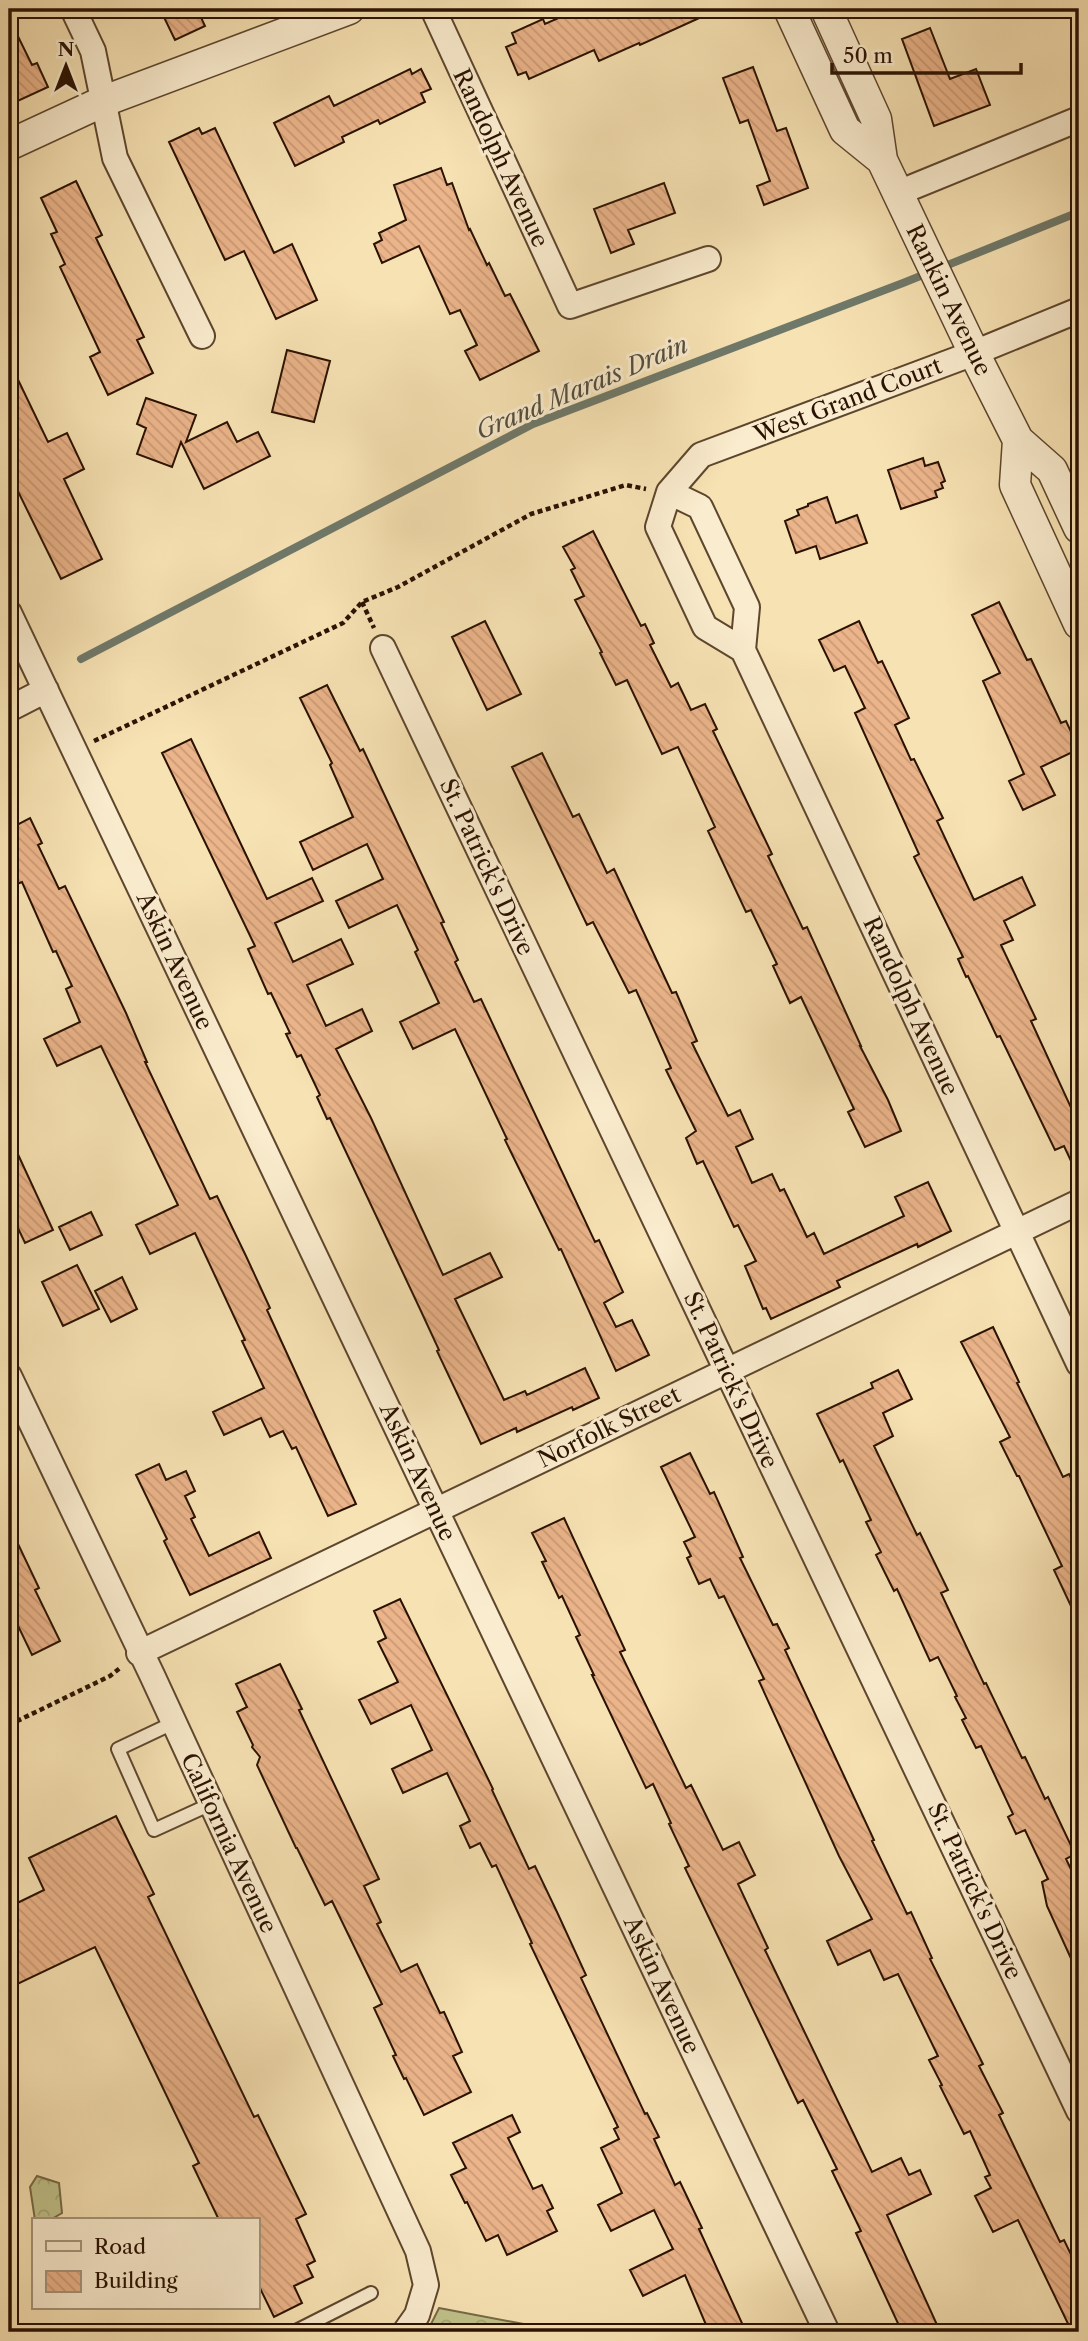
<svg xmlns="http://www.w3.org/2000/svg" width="1088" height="2341" font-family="'Libre Caslon Text',serif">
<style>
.forest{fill:url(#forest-crowns);stroke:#766a46;stroke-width:2}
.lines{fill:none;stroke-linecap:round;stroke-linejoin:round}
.stream{stroke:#6f796a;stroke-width:8}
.building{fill:url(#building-back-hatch);stroke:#2a1202;stroke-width:2}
.service-casing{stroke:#5d462e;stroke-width:16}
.minor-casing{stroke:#5d462e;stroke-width:28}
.tertiary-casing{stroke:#5d462e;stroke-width:33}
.path{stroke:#2a1202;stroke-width:4.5;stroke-dasharray:5 3.5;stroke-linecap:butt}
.service{stroke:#faecce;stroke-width:12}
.minor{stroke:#faecce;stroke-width:24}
.tertiary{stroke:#faecce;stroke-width:30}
.labels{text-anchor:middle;stroke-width:6;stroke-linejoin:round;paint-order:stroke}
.street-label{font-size:23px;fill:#2a1202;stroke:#faecce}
.water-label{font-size:24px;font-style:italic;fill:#524e3f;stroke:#faecce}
</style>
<defs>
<pattern id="forest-crowns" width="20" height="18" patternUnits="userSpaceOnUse" patternTransform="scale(1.75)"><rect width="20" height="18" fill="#c1c28a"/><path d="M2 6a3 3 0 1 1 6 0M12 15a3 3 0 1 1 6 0" fill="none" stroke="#a6a675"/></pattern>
<pattern id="building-back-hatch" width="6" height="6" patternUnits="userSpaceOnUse" patternTransform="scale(1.75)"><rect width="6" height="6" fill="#ebb48a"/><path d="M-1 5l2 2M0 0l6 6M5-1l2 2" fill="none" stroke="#ca9a75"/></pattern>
</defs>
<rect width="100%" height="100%" fill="#f7e2b3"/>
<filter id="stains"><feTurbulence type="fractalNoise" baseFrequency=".00286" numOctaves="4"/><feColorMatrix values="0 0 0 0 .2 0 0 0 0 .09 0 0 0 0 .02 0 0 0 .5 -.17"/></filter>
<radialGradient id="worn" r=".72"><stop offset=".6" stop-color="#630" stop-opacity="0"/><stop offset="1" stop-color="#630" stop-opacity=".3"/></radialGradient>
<path class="forest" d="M37,2176L59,2183L62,2213L50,2220H35L30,2187Z
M439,2308L566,2332H427Z"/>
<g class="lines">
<path class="stream" d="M81,659L533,424L903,283L1079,212"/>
</g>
<path class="building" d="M160,9H197L205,26L175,40Z
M579,9H719L640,45L639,43L599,61L594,50L529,79L526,72L518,75L506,47L516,43L512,33L543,19L545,24Z
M9,18L32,65L37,63L48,87L9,105Z
M930,28L950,79L976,69L990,105L934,126L902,39Z
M753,67L777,131L786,128L808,188L764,205L757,186L770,181L748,120L740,123L723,78Z
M410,69L412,74L421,69L431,89L421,93L425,102L380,124L378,120L342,137L344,142L295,166L274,123L329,96L334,106Z
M199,128L202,134L215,128L274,253L292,244L317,300L276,319L244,251L225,260L169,142Z
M441,168L447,185L452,183L469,230L470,229L487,265L489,263L505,296L510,294L539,351L480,380L465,351L477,345L460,310L450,314L419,246L382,263L374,244L382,240L379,233L406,220L394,185Z
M76,181L102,235L96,238L144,337L137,340L153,373L108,395L90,357L100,352L60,267L65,264L51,234L57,232L41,198Z
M664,183L675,213L628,230L634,244L611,253L594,209Z
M287,350L330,361L314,422L272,412Z
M9,361L48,442L67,433L84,469L64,479L102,559L61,579L9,473Z
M146,398L196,415L186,442L227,422L237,442L258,432L270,456L204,489L181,442L172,467L137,454L146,428L137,424Z
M923,458L925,466L938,462L945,481L941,483L943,488L935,491L937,497L901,509L888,470Z
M827,497L836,523L857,515L867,543L820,559L816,546L796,553L785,521L799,515L797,510L808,506V504Z
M593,531L641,626L645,624L654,643L650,645L671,687L678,683L691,710L705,704L717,729L713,731L772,854L768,856L803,929L807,927L861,1046H860L888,1100L901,1131L865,1147L848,1112L854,1109L801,997L790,1003L773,966L777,964L751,910L746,912L708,831L715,827L678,747L662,754L627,680L616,685L600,653L602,652L575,600L584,596L571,570L575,568L563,547Z
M999,602L1027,660L1031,659L1061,723L1066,721L1079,749L1041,767L1055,795L1023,810L1009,781L1024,774L983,681L1000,673L972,615Z
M485,621L521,694L487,710L452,637Z
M859,621L878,663L882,661L909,718L895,725L911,760L914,759L943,818L937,821L974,900L1022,877L1035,905L1004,921L1013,940L1001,945L1036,1019L1031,1021L1073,1112L1079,1109V1178L1064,1146L1055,1150L1000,1036L997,1037L968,976L966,977L958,959L963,957L914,857L919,854L855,713L865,708L845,666L834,671L819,640Z
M327,685L360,751L363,749L422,875L444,922L441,923L458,960L455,962L474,1002L481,999L595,1242L599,1240L623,1292L604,1303L616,1327L632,1320L649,1355L616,1371L561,1249L559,1250L505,1140L507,1139L455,1029L413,1049L400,1022L439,1003L415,952L418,950L397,905L349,928L336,901L383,879L367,844L313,870L300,842L353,817L330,765L332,763L300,698Z
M191,739L267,899L312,878L323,901L275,923L293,962L341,939L353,964L307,985L326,1026L362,1009L372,1031L336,1049L371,1118L443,1275L490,1253L502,1277L455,1299L504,1400L525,1391L527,1395L585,1368L599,1398L573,1410L572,1407L517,1432L516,1428L481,1444L437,1351L439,1350L420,1309L330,1118L327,1119L317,1097L320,1095L301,1055L297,1057L286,1034L290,1033L271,993L268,994L248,949L255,946L162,753Z
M542,753L573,817L579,814L607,873L614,869L672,993L676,992L697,1041L692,1043L728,1116L740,1110L753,1139L736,1147L752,1183L772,1174L780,1191L784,1189L807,1237L814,1233L824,1254L904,1216L895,1197L928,1182L951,1231L918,1247L917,1244L837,1281L840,1287L771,1319L766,1308L763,1309L745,1266L756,1261L738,1225L734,1227L703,1161L697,1164L686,1138L696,1131L666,1070L671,1068L636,990L629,993L593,922L587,925L512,767Z
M30,818L42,843L38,845L59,889L65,886L126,1013L147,1062H145L210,1199L217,1196L246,1256L270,1308L267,1310L356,1504L328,1516L296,1447L292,1449L283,1431L270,1437L261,1418L224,1435L213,1412L264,1388L242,1341L245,1340L195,1233L150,1254L136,1225L178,1205L101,1046L57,1066L44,1039L80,1022L66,989L72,986L56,951L53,952L22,882L17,884L9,868V829Z
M9,1135L53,1230L25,1243L9,1209Z
M91,1212L102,1235L70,1250L59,1227Z
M77,1265L99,1309L63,1326L42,1282Z
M122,1277L137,1309L111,1322L95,1291Z
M993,1327L1019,1382L1017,1383L1063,1477L1069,1474L1079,1494V1623L1054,1570L1062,1566L1019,1476H1017L1000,1442L1010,1437L961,1342Z
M898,1370L912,1399L883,1413L893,1436L874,1446L917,1535L920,1533L948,1590L941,1593L984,1684L986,1683L1022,1758L1025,1757L1045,1799L1048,1797L1075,1854L1066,1859L1079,1886V1976L1047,1906L1042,1882L1048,1879L1025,1830L1016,1834L1008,1817L1013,1814L981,1746L976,1748L962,1720L966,1718L955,1697L957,1696L938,1657L930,1661L897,1589L894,1591L876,1555L881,1552L866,1522L871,1520L843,1460L840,1462L817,1414L873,1388L871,1383Z
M690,1453L710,1494L714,1492L743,1557L740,1558L773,1625L777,1624L789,1648L785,1650L874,1840L872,1841L907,1914L911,1912L932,1958L930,1959L983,2064L979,2066L1003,2113L999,2115L1060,2242L1064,2240L1079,2271V2332H1072L1018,2220L993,2232L975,2196L991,2188L985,2177L990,2175L970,2131L964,2134L940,2086L942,2085L929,2060L938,2056L898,1974L884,1980L870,1950L838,1965L827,1941L872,1919L839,1856L759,1681L764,1679L724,1596L719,1598L710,1579L699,1584L687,1558L691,1556L684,1542L695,1537L661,1467Z
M159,1464L166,1480L186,1471L195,1491L185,1496L195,1517L191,1519L209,1556L259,1532L271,1558L190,1595L164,1541L167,1539L136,1475Z
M564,1518L625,1650L620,1652L686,1788L691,1785L723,1850L739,1842L755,1875L738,1884L768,1948L765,1950L872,2172L901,2158L909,2175L920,2170L931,2194L887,2215L938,2327L926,2332H902L856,2233L861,2231L832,2171L837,2169L803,2100L798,2103L685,1868L689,1866L669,1824L671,1823L653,1784L646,1788L592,1675H594L576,1637L580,1635L562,1596L559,1598L542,1562L546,1561L532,1533Z
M9,1525L39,1588L35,1590L60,1641L32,1655L9,1607Z
M400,1599L493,1789L492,1790L529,1869L535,1866L557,1912L586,1975L581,1978L645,2114L647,2113L659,2137L654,2139L675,2185L680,2182L702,2228L699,2229L746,2332H709L685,2275L643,2296L630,2270L673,2249L654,2210L611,2231L598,2205L622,2193L601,2148L619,2139L614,2129L618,2127L530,1944L532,1943L496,1865L492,1867L480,1843L470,1848L460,1826L470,1821L447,1773L403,1793L392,1769L432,1750L411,1705L371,1724L359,1700L398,1682L378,1642L386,1638L374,1611Z
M280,1664L302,1709L299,1710L379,1879L364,1886L381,1922L377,1924L401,1972L417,1964L440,2013L444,2012L462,2052L453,2056L471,2092L424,2115L406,2078L404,2079L393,2056L396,2055L374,2008L382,2004L332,1901L325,1905L297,1848H296L257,1765L260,1757L252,1747L253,1745L237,1712L247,1707L236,1684Z
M116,1816L154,1894L148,1897L254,2117L258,2115L306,2214L296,2219L315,2261L307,2265L313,2277L294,2286L302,2303L274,2317L257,2282V2220H219L193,2166L199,2163L95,1947L9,1988V1907L44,1890L29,1858Z
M512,2115L520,2132L508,2138L533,2189L542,2185L553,2208L547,2211L557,2231L507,2255L498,2235L486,2241L467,2202L465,2203L451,2175L466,2168L453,2143Z"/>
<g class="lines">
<g class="service-casing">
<path id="service" d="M173,1723L118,1749L154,1830L211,1804
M294,2332L371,2293"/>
</g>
<g class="minor-casing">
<path id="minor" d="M73,9L93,51L115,158L202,336
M433,9L570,306L708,259
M898,193L1079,119
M669,492L700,507L747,607L743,650L1079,1364
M9,613L827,2332
M383,648L1079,2111
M743,650L705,627L658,527L669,492L701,455L974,353L1079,310
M9,709L46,690
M9,1376L152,1675L418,2251L426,2285L417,2315L405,2332
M139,1653L1079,1202"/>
</g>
<g class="tertiary-casing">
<path id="tertiary" d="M789,9L845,130L882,160
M826,9L876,119L882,160L974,353L1018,440L1052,470L1079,528
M9,145L104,101L349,9
M1018,440L1015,485L1079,624"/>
</g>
<path class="path" d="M362,602L374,628
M94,741L343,623L362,602L398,587L531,514L626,485L646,489
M9,1725L110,1676L120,1668"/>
<use href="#service" class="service"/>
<use href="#minor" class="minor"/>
<use href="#tertiary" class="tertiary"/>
</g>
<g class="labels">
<g class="street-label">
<text transform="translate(501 158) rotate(65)" y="8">Randolph Avenue</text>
<text transform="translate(949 300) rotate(64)" y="8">Rankin Avenue</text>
<text transform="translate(848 400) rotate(-21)" y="8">West Grand Court</text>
<text transform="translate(487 867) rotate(65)" y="8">St. Patrick's Drive</text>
<text transform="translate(175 961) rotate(65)" y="8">Askin Avenue</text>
<text transform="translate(911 1006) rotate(65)" y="8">Randolph Avenue</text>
<text transform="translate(731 1380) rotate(65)" y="8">St. Patrick's Drive</text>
<text transform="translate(609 1427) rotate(-26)" y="8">Norfolk Street</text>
<text transform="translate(418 1472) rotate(65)" y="8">Askin Avenue</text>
<text transform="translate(229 1843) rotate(65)" y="8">California Avenue</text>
<text transform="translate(975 1891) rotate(65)" y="8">St. Patrick's Drive</text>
<text transform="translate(662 1985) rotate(65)" y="8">Askin Avenue</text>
</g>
<g class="water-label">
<text transform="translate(582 388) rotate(-23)" y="8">Grand Marais Drain</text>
</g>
</g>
<rect width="1088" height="2341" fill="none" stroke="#f7e2b3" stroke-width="35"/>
<rect x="10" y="10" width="1067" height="2320" fill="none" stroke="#2a1202" stroke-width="3.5"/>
<rect x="18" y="18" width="1053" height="2306" fill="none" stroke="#2a1202" stroke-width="2"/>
<rect x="32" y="2218" width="228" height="91" fill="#faecce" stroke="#a7957c" stroke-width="2"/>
<rect x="46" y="2241" width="35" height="10" fill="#faecce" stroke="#a7957c" stroke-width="2"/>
<text x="94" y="2254" font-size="21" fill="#2a1202">Road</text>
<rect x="46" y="2271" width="35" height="21" fill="url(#building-back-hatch)" stroke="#a7957c" stroke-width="2"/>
<text x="94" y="2288" font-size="21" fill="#2a1202">Building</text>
<g transform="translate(66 66)" stroke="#faecce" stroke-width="5" paint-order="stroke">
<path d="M0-5L12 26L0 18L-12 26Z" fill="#2a1202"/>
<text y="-10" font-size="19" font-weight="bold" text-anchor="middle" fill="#2a1202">N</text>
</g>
<path d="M832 63v10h189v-10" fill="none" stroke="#2a1202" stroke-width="3.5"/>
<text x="843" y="63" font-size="21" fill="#2a1202" stroke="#faecce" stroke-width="5" paint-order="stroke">50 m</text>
<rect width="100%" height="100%" filter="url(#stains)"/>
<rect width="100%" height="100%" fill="url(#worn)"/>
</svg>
